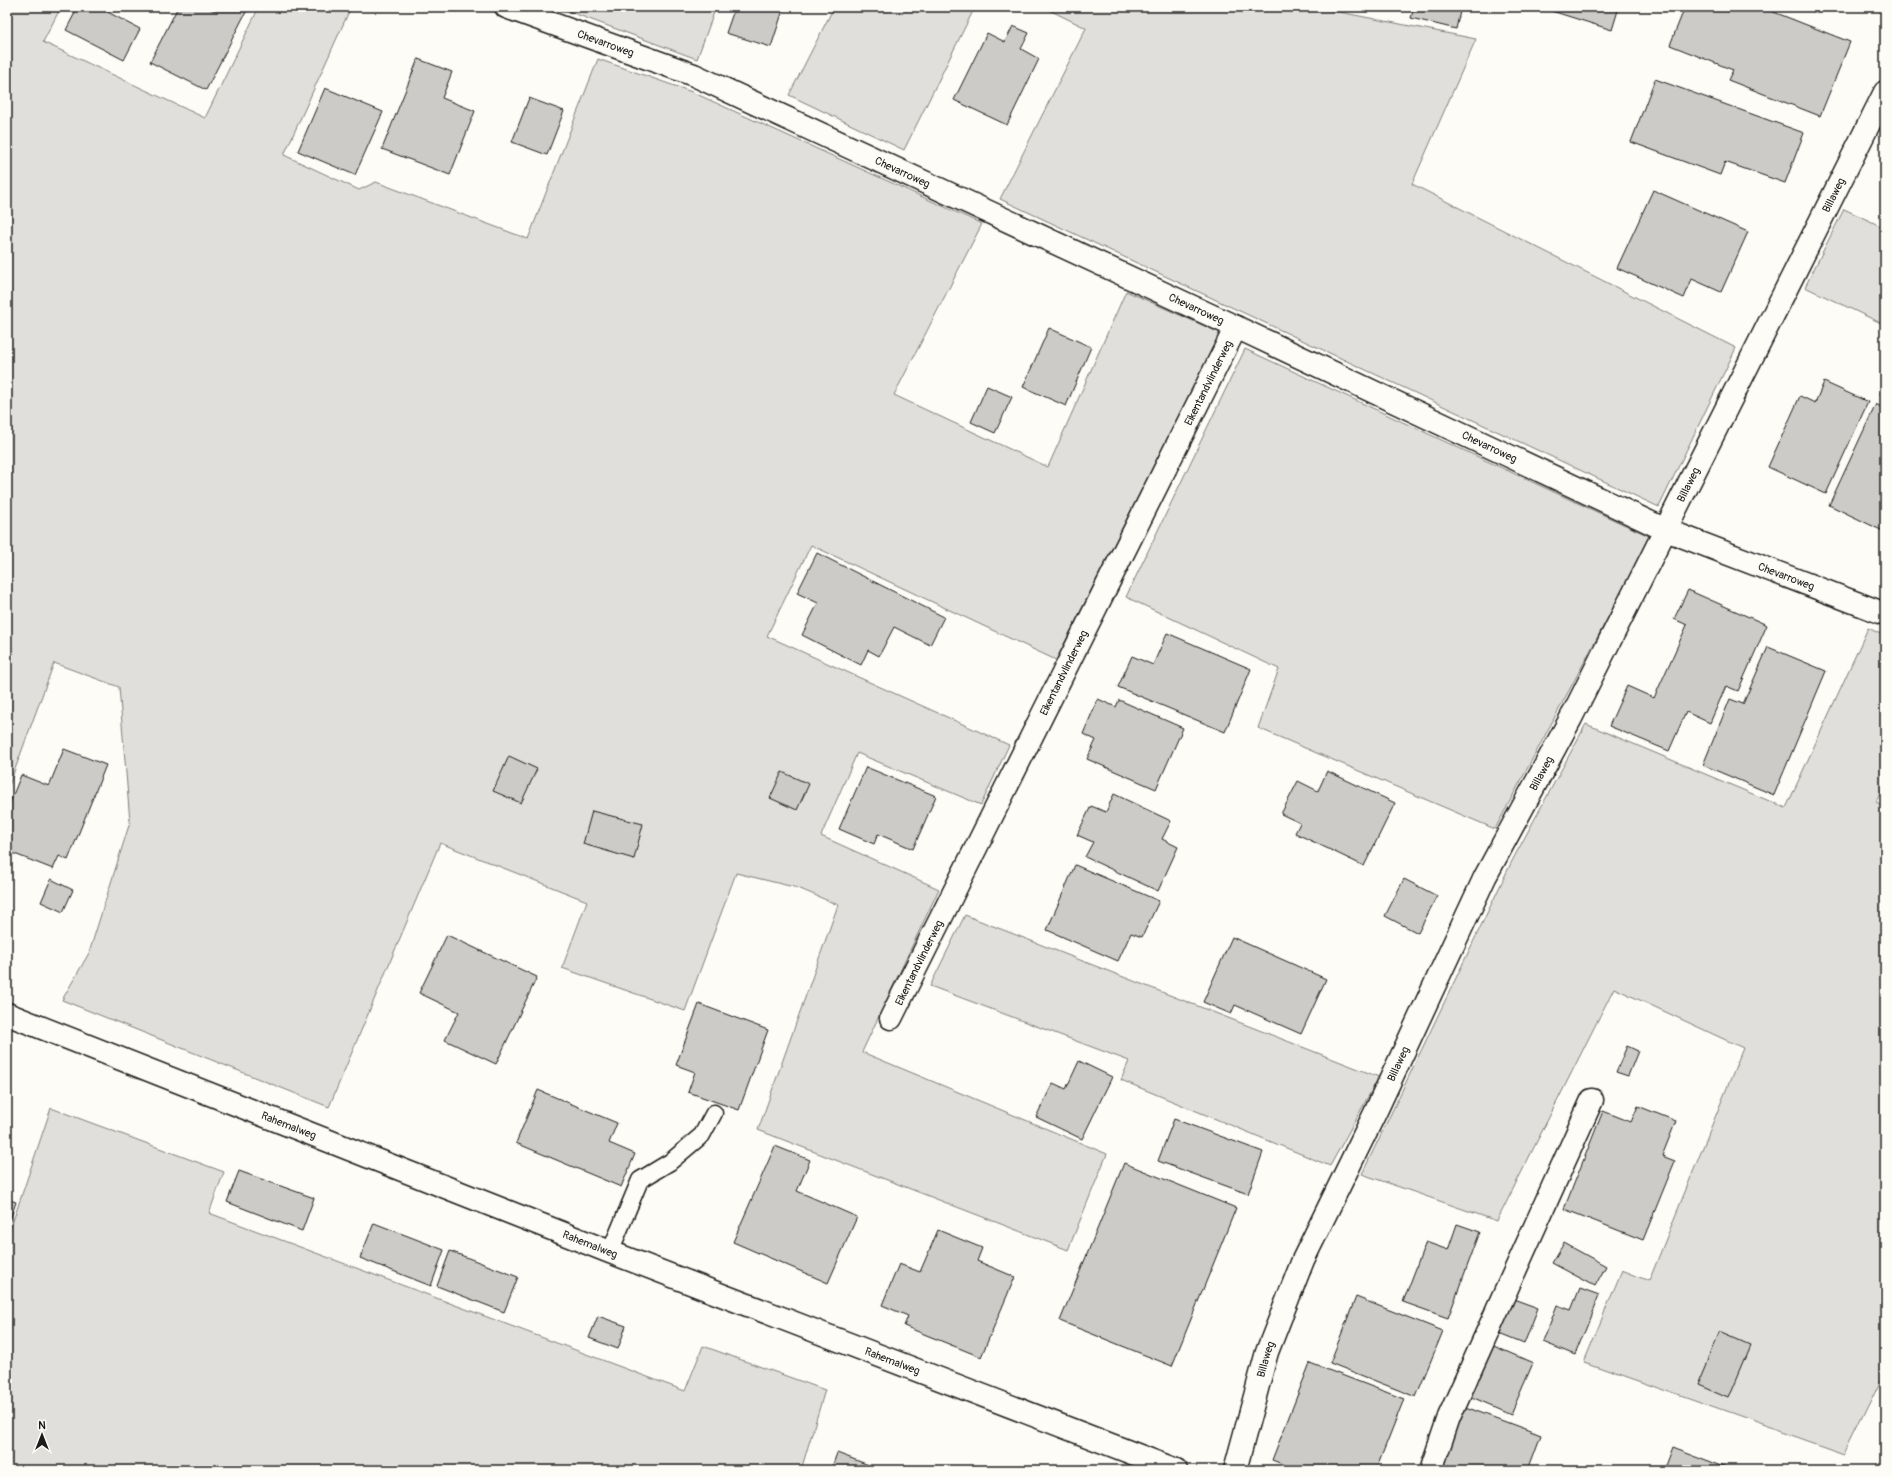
<svg xmlns="http://www.w3.org/2000/svg" width="1892" height="1477" font-family="Pangolin,sans-serif">
<style>
.green{fill:#e0dfdb;stroke:#7e7e7c}
.building{fill:#cccbc8;stroke:#1c1c1c}
.lines{fill:none;stroke-linecap:round;stroke-linejoin:round}
.service-casing{stroke:#1c1c1c;stroke-width:19}
.minor-casing{stroke:#1c1c1c;stroke-width:25}
.tertiary-casing{stroke:#1c1c1c;stroke-width:25}
.service{stroke:#fdfcf7;stroke-width:16}
.minor{stroke:#fdfcf7;stroke-width:22}
.tertiary{stroke:#fdfcf7;stroke-width:22}
.labels{text-anchor:middle;stroke-width:3;stroke-linejoin:round;paint-order:stroke}
.street-label{font-size:11px;fill:#1c1c1c;stroke:#fdfcf7}
</style>
<rect width="100%" height="100%" fill="#fdfcf7"/>
<filter id="ink" filterUnits="userSpaceOnUse"><feTurbulence type="fractalNoise" baseFrequency=".025" numOctaves="2"/><feDisplacementMap in="SourceGraphic" scale="8" xChannelSelector="R" yChannelSelector="G"/><feConvolveMatrix kernelMatrix="1 2 1 2 8 2 1 2 1" color-interpolation-filters="sRGB"/></filter>
<g filter="url(#ink)">
<path class="green" d="M7,7H61L43,42L205,118L259,7H351L284,155L359,190L376,182L528,239L598,59L692,92L982,224L894,395L1048,467L1126,291L1220,333L1056,660L811,545L767,636L1009,745L981,805L857,753L821,836L939,889L862,1052L1107,1154L1068,1250L758,1130L838,905L798,888L736,873L685,1011L562,968L587,901L440,843L329,1107L62,1000L89,953L130,822L119,687L54,663L7,791Z
M557,7H716L697,59Z
M834,7H975L904,150L789,95Z
M1043,7H1314L1476,39L1412,184L1736,348L1659,507L1000,199L1086,28Z
M1844,209L1885,228V325L1805,287Z
M1245,349L1651,537L1495,829L1258,728L1279,669L1126,597Z
M1868,628L1885,636V783L1876,802L1885,806V1372L1845,1454L1584,1362L1622,1270L1649,1281L1743,1048L1614,988L1497,1221L1362,1174L1512,861L1586,724L1786,808Z
M965,915L1379,1077L1330,1166L1121,1080L1129,1061L930,986Z
M51,1108L224,1172L209,1213L685,1391L703,1346L825,1390L801,1470H7V1239Z"/>
<path class="building" d="M78,7H98L140,29L124,60L66,30Z
M178,7H207L214,11L216,7H240L247,10L206,90L150,62Z
M735,7H795L794,10L784,7L771,47L726,33Z
M1414,7H1461L1456,29L1411,18Z
M1539,7H1619L1612,30Z
M1685,7H1761L1850,42L1820,116L1728,80L1733,70L1670,45Z
M1013,26L1029,33L1021,49L1039,59L1007,125L954,100L987,33L1005,42Z
M418,59L452,72L442,98L475,111L450,175L382,149Z
M1655,79L1804,133L1785,183L1725,162L1720,175L1631,142Z
M325,88L383,112L355,175L298,151Z
M529,98L564,111L547,155L512,142Z
M1653,190L1748,232L1721,292L1692,279L1684,298L1617,268Z
M1049,328L1091,347L1066,406L1023,387Z
M1824,382L1868,402L1826,494L1768,467L1800,396L1815,403Z
M1885,383V396L1880,394Z
M987,386L1012,397L995,433L971,422Z
M1876,404L1885,409V532L1829,505Z
M817,553L944,617L930,645L894,627L879,656L868,650L861,665L802,635L818,603L797,593Z
M1688,590L1767,625L1738,691L1726,686L1710,723L1686,712L1669,751L1609,726L1627,686L1654,698L1687,625L1674,619Z
M1167,633L1251,669L1225,732L1118,687L1132,656L1153,665Z
M1768,647L1826,671L1774,795L1703,765L1730,699L1743,704Z
M1098,699L1116,707L1119,700L1183,728L1156,789L1087,759L1096,740L1083,734Z
M64,749L106,765L68,860L59,856L53,869L7,851V810L21,775L49,786Z
M509,756L537,769L521,803L493,791Z
M866,767L936,796L913,849L878,834L874,844L839,829Z
M1327,771L1395,803L1364,866L1295,833L1300,823L1281,814L1298,781L1318,791Z
M782,772L809,784L797,810L770,798Z
M1114,794L1171,821L1162,839L1178,847L1158,891L1085,857L1093,842L1077,835L1091,806L1106,812Z
M592,811L643,824L634,859L583,844Z
M1075,865L1159,901L1142,937L1131,933L1118,961L1047,930Z
M51,879L73,890L63,912L41,902Z
M1404,879L1437,896L1418,933L1385,916Z
M447,935L537,977L496,1064L445,1040L459,1012L419,993Z
M1232,937L1326,979L1301,1034L1235,1005L1231,1014L1203,1002Z
M699,1004L768,1030L739,1110L688,1092L695,1072L676,1065Z
M1627,1046L1638,1051L1628,1076L1616,1072Z
M1079,1061L1112,1077L1082,1139L1036,1117L1053,1083L1066,1089Z
M538,1090L617,1123L609,1143L635,1154L621,1187L516,1143Z
M1638,1106L1676,1121L1662,1156L1675,1161L1643,1240L1564,1209L1603,1111L1631,1122Z
M1174,1119L1263,1152L1248,1194L1158,1161Z
M775,1146L810,1160L797,1191L857,1217L828,1283L733,1242Z
M1124,1163L1236,1208L1172,1366L1060,1321Z
M239,1171L314,1198L302,1231L227,1202Z
M7,1199L16,1202L7,1229Z
M374,1223L444,1250L431,1286L360,1258Z
M1457,1224L1480,1232L1448,1318L1403,1302L1426,1242L1448,1250Z
M938,1230L982,1248L977,1261L1015,1277L981,1357L904,1326L908,1316L882,1305L899,1264L920,1272Z
M1564,1243L1606,1266L1595,1286L1552,1263Z
M450,1251L518,1277L504,1312L437,1286Z
M1580,1288L1599,1295L1575,1355L1543,1342L1557,1305L1571,1310Z
M1356,1297L1443,1331L1416,1397L1330,1363Z
M1508,1297L1538,1308L1524,1344L1494,1332Z
M598,1316L626,1326L618,1349L589,1338Z
M1720,1332L1750,1345L1728,1397L1698,1384Z
M1489,1344L1533,1363L1511,1414L1467,1395Z
M1310,1363L1404,1399L1376,1470H1298L1272,1460Z
M1460,1405L1541,1435L1528,1470H1435Z
M1672,1446L1735,1470H1663Z
M837,1453L882,1470H831Z"/>
<g class="lines">
<g class="service-casing">
<path id="service" d="M610,1252L640,1180L670,1162L702,1135L714,1113"/>
</g>
<g class="minor-casing">
<g id="minor">
<path id="s1" d="M506,7L694,75L1236,327L1666,530L1885,614"/>
<path id="s2" d="M891,1018L1236,327"/>
<path id="s3" d="M1235,1470L1267,1352L1303,1260L1375,1113L1485,877L1571,718L1885,92"/>
<path d="M1431,1470L1449,1417L1592,1100"/>
</g>
</g>
<g class="tertiary-casing">
<g id="tertiary">
<path id="s4" d="M7,1014L610,1252L1176,1470"/>
</g>
</g>
<use href="#service" class="service"/>
<use href="#minor" class="minor"/>
<use href="#tertiary" class="tertiary"/>
</g>
</g>
<g class="labels">
<g class="street-label">
<text dy="4" stroke="none"><textPath href="#s1" startOffset="106">Chevarroweg</textPath></text>
<text dy="4" stroke="none"><textPath href="#s1" startOffset="430">Chevarroweg</textPath></text>
<text dy="4" stroke="none"><textPath href="#s3" startOffset="1411">Billaweg</textPath></text>
<text dy="4" stroke="none"><textPath href="#s1" startOffset="754">Chevarroweg</textPath></text>
<text dy="4" stroke="none"><textPath href="#s2" startOffset="710">Eikentandvlinderweg</textPath></text>
<text dy="4" stroke="none"><textPath href="#s1" startOffset="1078">Chevarroweg</textPath></text>
<text dy="4" stroke="none"><textPath href="#s3" startOffset="1087">Billaweg</textPath></text>
<text dy="4" stroke="none"><textPath href="#s1" startOffset="1402">Chevarroweg</textPath></text>
<text dy="4" stroke="none"><textPath href="#s2" startOffset="386">Eikentandvlinderweg</textPath></text>
<text dy="4" stroke="none"><textPath href="#s3" startOffset="763">Billaweg</textPath></text>
<text dy="4" stroke="none"><textPath href="#s2" startOffset="62">Eikentandvlinderweg</textPath></text>
<text dy="4" stroke="none"><textPath href="#s3" startOffset="439">Billaweg</textPath></text>
<text dy="4" stroke="none"><textPath href="#s4" startOffset="303">Rahemalweg</textPath></text>
<text dy="4" stroke="none"><textPath href="#s4" startOffset="627">Rahemalweg</textPath></text>
<text dy="4" stroke="none"><textPath href="#s3" startOffset="115">Billaweg</textPath></text>
<text dy="4" stroke="none"><textPath href="#s4" startOffset="951">Rahemalweg</textPath></text>
</g>
</g>
<rect width="1892" height="1477" fill="none" stroke="#fdfcf7" stroke-width="24"/>
<rect x="12" y="12" width="1868" height="1453" fill="none" stroke="#1c1c1c" stroke-width="1.5" filter="url(#ink)"/>
<g transform="translate(42 1435)" stroke="#fdfcf7" stroke-width="3" paint-order="stroke">
<path d="M0-3L7 15L0 10L-7 15Z" fill="#1c1c1c"/>
<text y="-6" font-size="11" font-weight="bold" text-anchor="middle" fill="#1c1c1c">N</text>
</g>
</svg>
